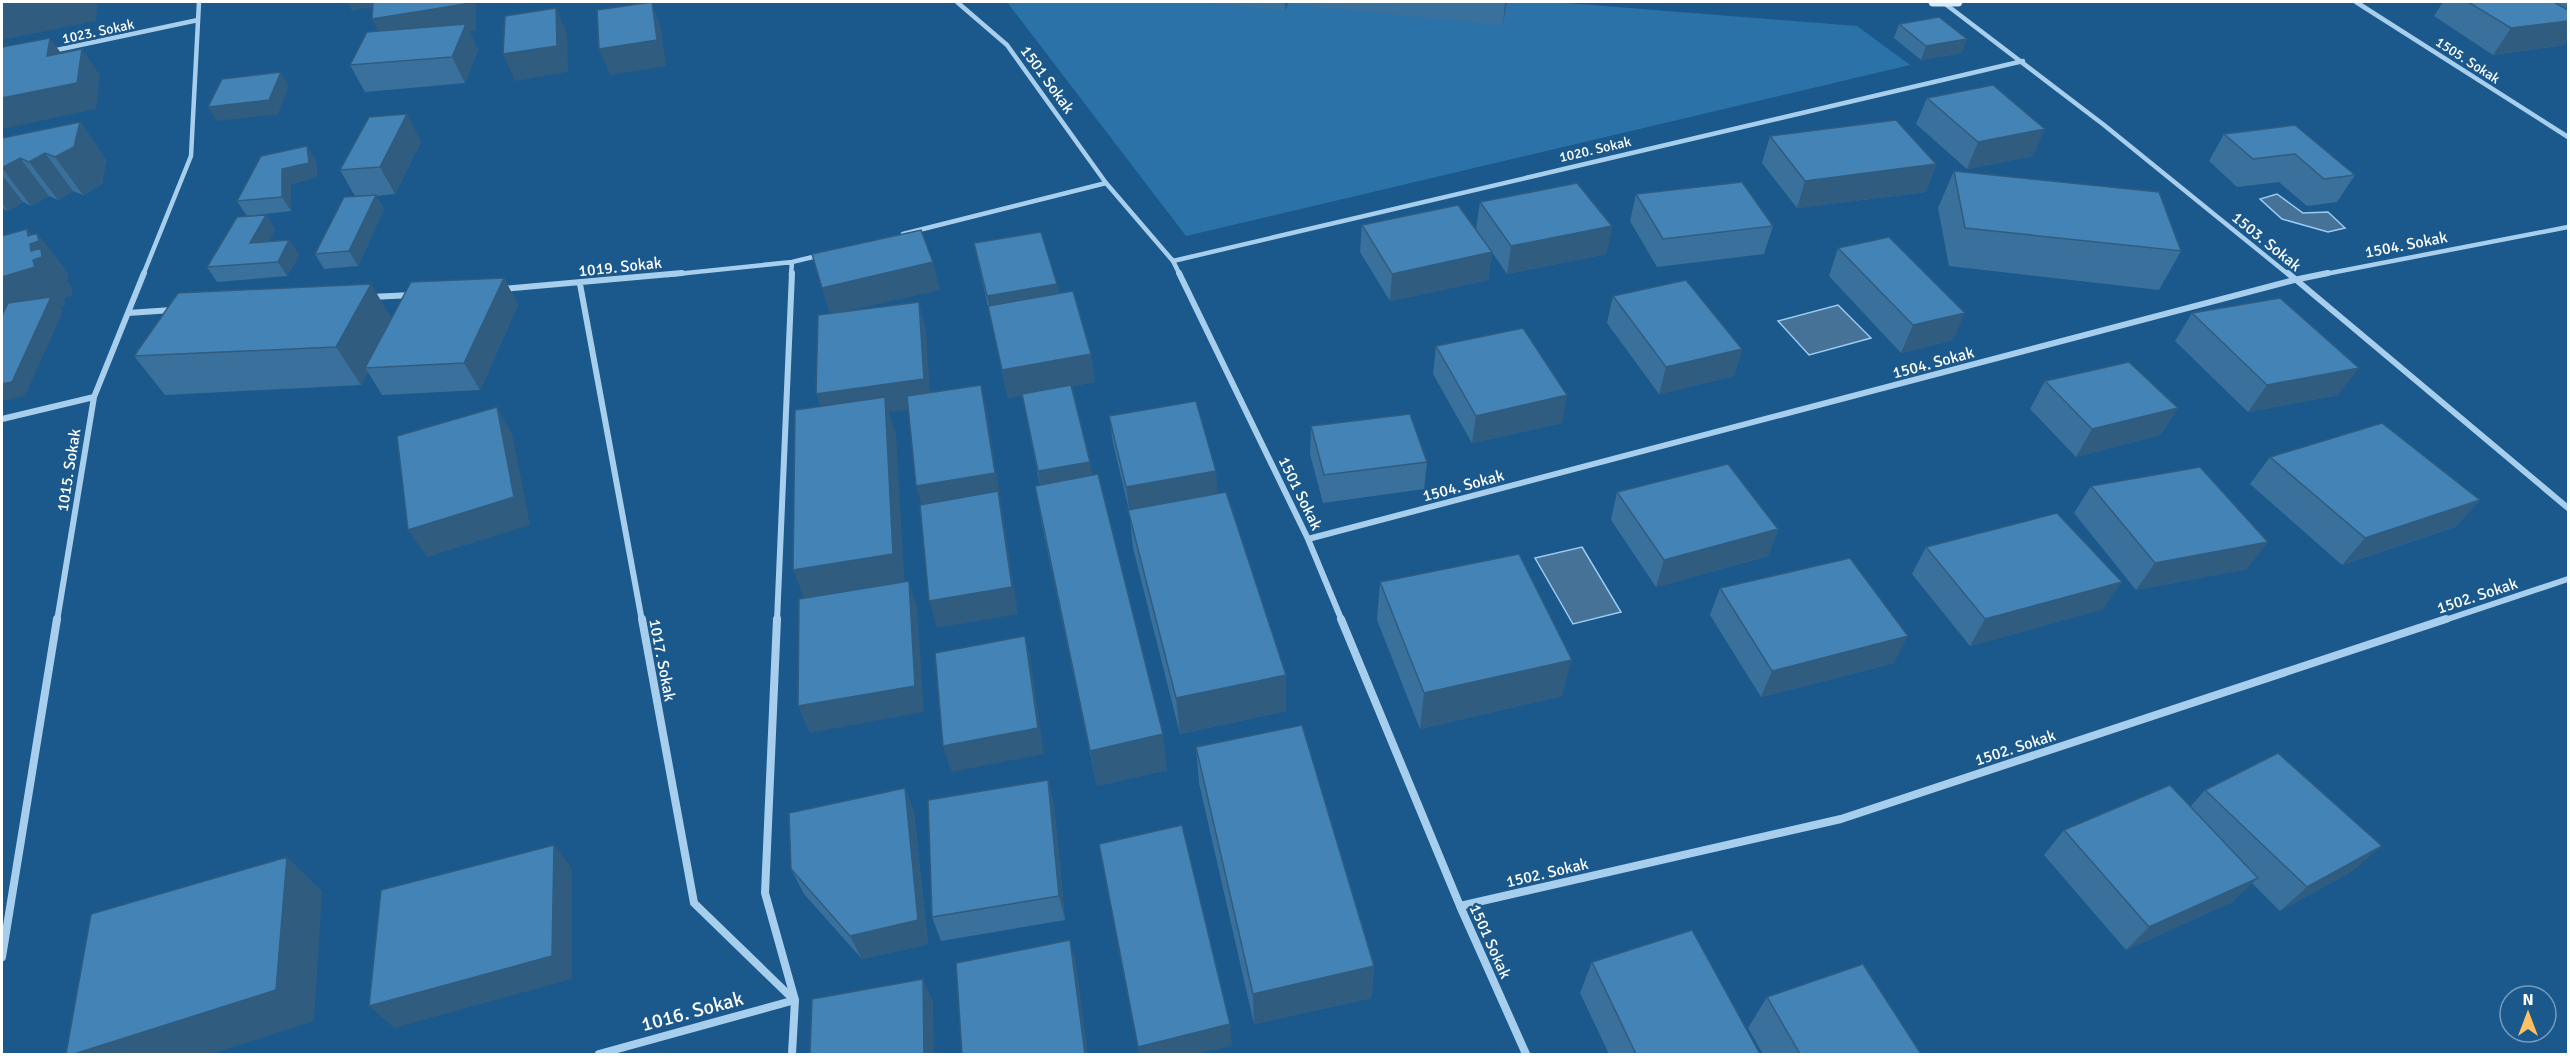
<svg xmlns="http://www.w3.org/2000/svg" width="2570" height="1056" font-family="Signika,sans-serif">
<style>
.green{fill:#2b72a9}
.water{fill:#467297;stroke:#9acbf0;stroke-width:1.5}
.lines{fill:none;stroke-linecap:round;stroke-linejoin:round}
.street-far2{stroke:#a7cfed;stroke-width:4.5}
.street-far1{stroke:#a7cfed;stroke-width:6}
.street{stroke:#a7cfed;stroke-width:8}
.secondary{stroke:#d4e8fa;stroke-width:9}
.wall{fill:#3a719c}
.shaded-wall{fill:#305c7f}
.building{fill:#4483b5;stroke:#305c7f;stroke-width:1.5}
.labels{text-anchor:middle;stroke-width:5;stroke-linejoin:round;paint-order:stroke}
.far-street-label{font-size:14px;fill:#fff;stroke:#1b598d}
.street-label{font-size:16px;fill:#fff;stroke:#1b598d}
.near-street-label{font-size:20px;fill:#fff;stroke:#1b598d}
</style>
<rect width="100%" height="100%" fill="#1b598d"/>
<path class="green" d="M1007,2H1554L1857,26L1910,65L1186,236Z"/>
<path class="water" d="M2277,194L2303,213L2328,212L2345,228L2328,232L2282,219L2260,199Z
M1838,305L1871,338L1809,355L1778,321Z
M1582,547L1621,612L1573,624L1535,558Z"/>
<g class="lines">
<path class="street-far2" d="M957,2L1007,45L1106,183L1173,261L1180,275
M2356,2L2568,137
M1944,3L2104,125L2289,275
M52,51L198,20
M903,234L1106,183
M1173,261L2023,61
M143,275L191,156L199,2
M667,275L792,262L821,255
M791,275L792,262
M2320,275L2568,227"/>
<path class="street-far1" d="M1179,273L1308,539L1342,621
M2288,273L2568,508
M580,284L642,621
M503,289L682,273
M371,297L412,295
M128,313L172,310
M2,419L94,397
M1308,539L2294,280L2328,273
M57,621L94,397L144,273
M777,621L792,273
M2442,621L2568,579"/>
<path class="street" d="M642,619L694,903L794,1000
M777,619L765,893L795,1000L792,1054
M1341,619L1460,906L1526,1054
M1460,906L1841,819L2446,619
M2,957L57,619
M599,1054L795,1000"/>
<path class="secondary" d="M1933,2H1958"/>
</g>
<path class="wall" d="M347,2H476V30L469,31L478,50L465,83L365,92L350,65L378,31L373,6L352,10Z
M1211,2H1507L1503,25L1288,4L1285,11L1211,3Z
M2443,2H2568V38L2564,45L2493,55L2434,16Z
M1899,24L1962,53L1921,60L1894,38Z
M1927,98L2033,156L1967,169L1916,124Z
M80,122L106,160L102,184L83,195L73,191L58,200L49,196L31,206L23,202L8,211L2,208V138Z
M2295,125L2355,175L2337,202L2307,206L2279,182L2237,187L2209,161L2224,134Z
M1770,136L1936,164L1926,192L1797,208L1762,163Z
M421,141L395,194L376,196L384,209L358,266L324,269L315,254L355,196L340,170Z
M316,160L317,177L291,184V211L247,216L237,201Z
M1954,171L2181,251L2159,290L1949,266L1938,208Z
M1636,194L1773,226L1764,254L1657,267L1630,221Z
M1480,202L1612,226L1606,254L1507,274L1476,229Z
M1362,225L1492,252L1488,280L1390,301L1360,252Z
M275,229L268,242L289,240L299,255L287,276L217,282L207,267Z
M974,243L1057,284L1059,294L1095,382L1072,386L1092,475L1167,770L1097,786L1042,525L1035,486L1040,485L1022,395L1008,398Z
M1838,248L1953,340L1901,353L1829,276Z
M504,278L518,305L480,390L382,395L368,372L361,385L165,395L134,356L392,318Z
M1613,296L1742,349L1734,376L1659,394L1607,323Z
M2192,313L2338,395L2248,412L2175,341Z
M1436,346L1562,423L1472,443L1433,374Z
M2045,381L2178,408L2160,435L2076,457L2030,409Z
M1109,416L1217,494L1286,675V711L1180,734L1133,548L1129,510L1113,443Z
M1311,426L1427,462L1424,489L1323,503L1310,454Z
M2270,457L2480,500L2455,527L2342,565L2250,484Z
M2091,486L2247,569L2136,590L2074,513Z
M1617,492L1778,529L1768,556L1656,587L1611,520Z
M1926,547L2103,609L1970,646L1912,574Z
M1380,582L1562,696L1420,729L1377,620Z
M1720,588L1894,663L1761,697L1710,615Z
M1196,747L1374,966L1371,998L1254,1024L1199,783Z
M1048,780L1054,806L1065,920L941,941L932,917Z
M905,788L914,813L928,944L862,959L804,894L791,869Z
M2205,790L2354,870L2280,911L2252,883L2232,902L2126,950L2044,855L2064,830L2190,807Z
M1592,962L1760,1054H1609L1580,993Z
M1767,997L1921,1054H1763L1748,1028Z"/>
<path class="shaded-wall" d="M2,2H98L96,21L2,40Z
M347,2H393L352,10Z
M465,2H476V30L469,31L478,50L465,83L452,57L385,45L372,19Z
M652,2L661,28L666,66L610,75L599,49Z
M1285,2H1288V4L1285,11Z
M1505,2H1507L1503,25Z
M556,8L567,34L568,72L515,81L503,54Z
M2568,21V38L2564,45L2493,55L2511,28Z
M50,38L69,64L47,56Z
M1967,39L1962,53L1921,60L1926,46Z
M82,49L100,75L96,109L2,129V98Z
M281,72L289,86L278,114L217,121L208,107Z
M407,114L421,141L395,194L380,167Z
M80,122L106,160L102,184L83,195L55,157Z
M2045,129L2033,156L1967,169L1978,142Z
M307,146L316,160L317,177L291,184V211L282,197V169Z
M45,153L73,191L58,200L29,162Z
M20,158L49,196L31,206L2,168Z
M1936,164L1926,192L1797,208L1805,181Z
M2,175L23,202L8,211L2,203Z
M376,195L384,209L358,266L349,251Z
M266,215L275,229L259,258L250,243Z
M1612,226L1606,254L1507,274L1511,246Z
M27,229L37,241V233L67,271L69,279L66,280L71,286L73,295L64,298L66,305L60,307L63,311L25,396L2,401V275L31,251Z
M289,240L299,255L287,276L278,262Z
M1492,252L1488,280L1390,301L1392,274Z
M933,262L940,290L830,315L822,288Z
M504,278L518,305L480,390L464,363Z
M371,284L394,322L365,368L368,372L361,385L336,347Z
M1057,284L1061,311L992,324L987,296Z
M919,302L926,330L931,407L889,412L896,435L905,592L808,608L793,570L826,421L816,394Z
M1965,313L1953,340L1901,353L1913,325Z
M1742,349L1734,376L1659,394L1666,367Z
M1091,354L1095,382L1008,398L1002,370Z
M2359,368L2338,395L2248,412L2267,385Z
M981,385L987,412L1018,614L937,628L929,601L924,513L916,486Z
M1567,395L1562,423L1472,443L1476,416Z
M497,407L512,434L530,525L427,557L408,530Z
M2178,408L2160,435L2076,457L2092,429Z
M1090,462L1094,489L1043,499L1038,471Z
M1216,471L1218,499L1130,515L1126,487Z
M2480,500L2455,527L2342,565L2365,538Z
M1778,529L1768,556L1656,587L1664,560Z
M2268,542L2247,569L2136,590L2155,563Z
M909,581L917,608L924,712L810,733L798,706Z
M2122,582L2103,609L1970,646L1985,619Z
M1025,636L1031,663L1044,754L951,772L943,746Z
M1908,636L1894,663L1761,697L1772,671Z
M1572,660L1562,696L1420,729L1424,693Z
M1286,675V711L1180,734L1176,698Z
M1163,734L1167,770L1097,786L1090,751Z
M1048,780L1054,806L1065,920L1059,896Z
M905,788L914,813L928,944L862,959L850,936Z
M554,845L572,869V979L394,1028L369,1006Z
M2382,846L2354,870L2280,911L2307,887Z
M287,857L322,891L314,1021L212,1054H74Z
M2258,878L2232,902L2126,950L2149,927Z
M1070,940L1076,963L1088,1054H1085Z
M1374,966L1371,998L1254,1024L1253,994Z
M923,979L933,1001L934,1054H924Z
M1230,1024L1232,1046L1197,1054H1139L1138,1047Z"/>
<path class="building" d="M373,2H465V4L372,19Z
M652,2L657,40L599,49L597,10Z
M2468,2H2554L2568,10V21L2511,28Z
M556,8L557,46L503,54L505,16Z
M1939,17L1967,39L1926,46L1899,24Z
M466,24L452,57L350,65L367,32Z
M50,38L47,56L82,49L77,83L2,98V47Z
M281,72L269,100L208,107L222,79Z
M1993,85L2045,129L1978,142L1927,98Z
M407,114L380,167L340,170L369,117Z
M1896,120L1936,164L1805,181L1770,136Z
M80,122L74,147L55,157L45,153L29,162L20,158L2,168V138Z
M2295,125L2355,175L2324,179L2295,154L2253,159L2224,134Z
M307,146L309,163L282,169V197L237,201L261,156Z
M1954,171L2159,192L2181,251L1965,228Z
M1742,182L1773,226L1663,239L1636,194Z
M1577,183L1612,226L1511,246L1480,202Z
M376,195L349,251L315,254L344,197Z
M1458,205L1492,252L1392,274L1362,225Z
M266,215L250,243L289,240L278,262L207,267L237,217Z
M27,229L28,236L37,233L39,241L30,244L31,251L41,248L42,257L33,260L35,267L2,277V236Z
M921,230L933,262L822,288L812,254Z
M1041,232L1057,284L987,296L974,243Z
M1889,237L1965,313L1913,325L1838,248Z
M504,278L464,363L365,368L411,282Z
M1686,280L1742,349L1666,367L1613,296Z
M371,284L336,347L134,356L178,293Z
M1073,291L1091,354L1002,370L988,306Z
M51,297L12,382L2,384V316L8,303Z
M2280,298L2359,368L2267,385L2192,313Z
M919,302L924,379L816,394L818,315Z
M1523,328L1567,395L1476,416L1436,346Z
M2129,362L2178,408L2092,429L2045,381Z
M981,385L995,473L916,486L907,396Z
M1071,385L1090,462L1038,471L1022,394Z
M885,397L893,554L793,570L795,410Z
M1196,401L1216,471L1126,487L1109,416Z
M497,407L514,497L408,530L397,436Z
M1410,414L1427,462L1324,475L1311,426Z
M2382,423L2480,500L2365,538L2270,457Z
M1728,464L1778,529L1664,560L1617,492Z
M2200,467L2268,542L2155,563L2091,486Z
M1098,474L1163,734L1090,751L1035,486Z
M998,491L1012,587L929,601L920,505Z
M1226,492L1286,675L1176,698L1128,510Z
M2057,513L2122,582L1985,619L1926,547Z
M1519,554L1572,660L1424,693L1380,582Z
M1850,558L1908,636L1772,671L1720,588Z
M909,581L915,686L798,706L799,599Z
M1025,636L1038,728L943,746L935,653Z
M1302,725L1374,966L1253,994L1196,747Z
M2278,753L2382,846L2307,887L2205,790Z
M1048,780L1059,896L932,917L928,800Z
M2170,785L2258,878L2149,927L2064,830Z
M905,788L918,920L850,936L791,869L789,813Z
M1182,825L1230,1024L1138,1047L1099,844Z
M554,845L552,956L369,1006L381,890Z
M287,857L276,990L74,1054H66L91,914Z
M1692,930L1760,1054H1636L1592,962Z
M1070,940L1085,1054H962L956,963Z
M1863,964L1921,1054H1800L1767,997Z
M923,979L924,1054H810L812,999Z"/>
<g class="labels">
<g class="far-street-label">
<text transform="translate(98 31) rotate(-12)" y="5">1023. Sokak</text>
<text transform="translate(2468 60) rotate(33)" y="5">1505. Sokak</text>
<text transform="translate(1595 149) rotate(-13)" y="5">1020. Sokak</text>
</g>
<g class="street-label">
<text transform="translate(1048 79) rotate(54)" y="6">1501 Sokak</text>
<text transform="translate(2267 241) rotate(39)" y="6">1503. Sokak</text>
<text transform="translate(2406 244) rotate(-11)" y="6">1504. Sokak</text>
<text transform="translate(620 266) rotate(-6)" y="6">1019. Sokak</text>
<text transform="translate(1933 362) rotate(-15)" y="6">1504. Sokak</text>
<text transform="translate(68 470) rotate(-81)" y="6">1015. Sokak</text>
<text transform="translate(1463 485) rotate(-15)" y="6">1504. Sokak</text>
<text transform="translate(1301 493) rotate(64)" y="6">1501 Sokak</text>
<text transform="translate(2477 595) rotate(-18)" y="6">1502. Sokak</text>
<text transform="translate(663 660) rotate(79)" y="6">1017. Sokak</text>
<text transform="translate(2015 747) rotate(-18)" y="6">1502. Sokak</text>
<text transform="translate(1547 872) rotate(-13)" y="6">1502. Sokak</text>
<text transform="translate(1491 941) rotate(66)" y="6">1501 Sokak</text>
</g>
<g class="near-street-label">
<text transform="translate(692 1011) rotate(-15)" y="7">1016. Sokak</text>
</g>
</g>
<rect width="2570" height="1056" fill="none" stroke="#ffffff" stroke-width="6"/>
<g transform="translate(2528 1014)"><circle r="28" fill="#1b598d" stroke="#769bbb" stroke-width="1.5"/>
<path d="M0-4.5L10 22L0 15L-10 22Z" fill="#ffc163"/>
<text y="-9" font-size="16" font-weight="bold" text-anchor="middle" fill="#ffffff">N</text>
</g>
</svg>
